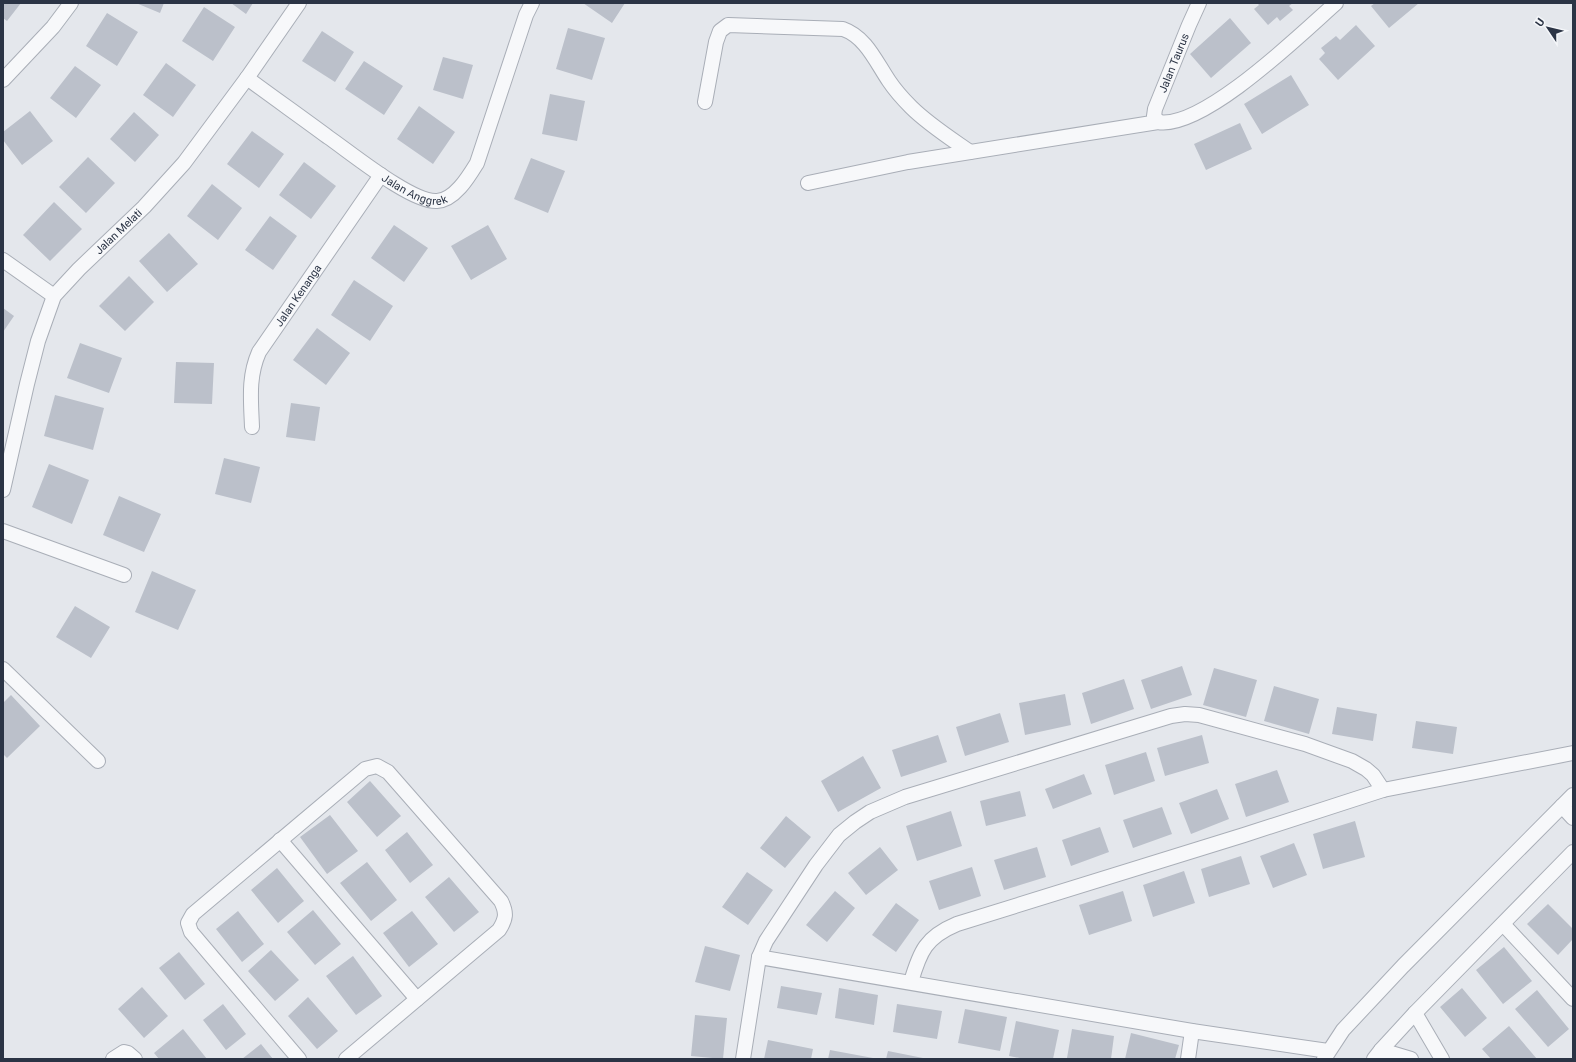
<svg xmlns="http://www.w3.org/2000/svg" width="1576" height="1062" font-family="Roboto,sans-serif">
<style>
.building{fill:#bbc0ca}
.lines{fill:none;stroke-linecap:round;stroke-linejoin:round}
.minor-casing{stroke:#a9aeb7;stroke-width:16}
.minor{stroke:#f7f8fa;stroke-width:14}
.labels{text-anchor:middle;stroke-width:4;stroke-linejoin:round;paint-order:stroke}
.street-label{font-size:11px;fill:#2b3445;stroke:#f4f6f9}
</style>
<rect width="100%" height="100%" fill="#e4e7ec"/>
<path class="building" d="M3,3H21L7,21L3,18Z
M136,3H164L160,13Z
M231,3H253L246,14Z
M583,3H625L612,23Z
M1257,3H1293L1289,6L1293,10L1280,21L1277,17L1268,25L1254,9L1259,5Z
M1375,3H1419L1389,28L1371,6Z
M204,7L235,27L213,61L182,41Z
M107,13L138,32L117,66L86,46Z
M1230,18L1251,43L1211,78L1190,54Z
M1356,25L1375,46L1338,80L1319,59L1325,53L1321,48L1336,36L1340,40Z
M568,28L605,38L592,80L556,69Z
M322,31L354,52L335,82L302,61Z
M443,57L473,65L463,99L433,90Z
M364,61L403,86L384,115L345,89Z
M166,63L196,85L173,117L143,95Z
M75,66L101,85L76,118L50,98Z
M1291,75L1309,105L1262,134L1244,104Z
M550,94L585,101L577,141L542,134Z
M419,106L455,132L433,164L397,139Z
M30,111L53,141L22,165L3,140V132Z
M134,112L159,135L135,162L110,139Z
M1240,123L1252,149L1206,170L1194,144Z
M252,131L284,154L259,188L227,164Z
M88,157L115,183L86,213L59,187Z
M531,158L565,171L548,213L514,199Z
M304,162L336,186L311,219L279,195Z
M212,184L242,208L218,240L187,216Z
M54,202L82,229L50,261L23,235Z
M270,216L297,236L273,270L245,250Z
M394,225L428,248L404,282L371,258Z
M488,225L507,259L471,280L451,246Z
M169,233L198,264L167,292L139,261Z
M129,276L154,302L125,331L99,306Z
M354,280L393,306L370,341L331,315Z
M3,308L14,316L3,332Z
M317,328L350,353L326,385L293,360Z
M80,343L122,358L109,393L67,378Z
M176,362L214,363L212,404L174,403Z
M55,395L104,408L93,450L44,436Z
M291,403L320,407L315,441L286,437Z
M224,458L260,467L251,503L215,494Z
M49,464L89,480L72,524L32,507Z
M119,496L161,514L144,552L103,535Z
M152,571L196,590L178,630L135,612Z
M75,606L110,627L91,658L56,637Z
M1182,666L1192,695L1151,709L1141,680Z
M1214,668L1257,680L1246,717L1203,705Z
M1124,679L1134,709L1091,724L1082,693Z
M1274,686L1319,699L1309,734L1264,721Z
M1065,694L1071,725L1025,735L1019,703Z
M11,695L40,726L7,758L3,754V703Z
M1337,707L1377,714L1373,741L1332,734Z
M1000,713L1009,742L965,756L956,727Z
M1416,721L1457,727L1453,754L1412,748Z
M938,735L947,762L901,777L892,750Z
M1202,735L1209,763L1165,776L1157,748Z
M1146,752L1155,781L1114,795L1105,765Z
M863,756L881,788L838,812L821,781Z
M1277,770L1289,802L1246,817L1235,784Z
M1084,774L1092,794L1053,809L1045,789Z
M370,781L401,816L377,837L347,802Z
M1217,789L1229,819L1191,834L1179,803Z
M1020,791L1026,816L986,826L980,801Z
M1162,807L1172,834L1133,848L1123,820Z
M951,811L962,846L917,861L906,826Z
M330,815L358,851L327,874L300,837Z
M786,816L811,837L785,868L760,848Z
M1355,821L1365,857L1323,869L1313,834Z
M1100,827L1109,852L1071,866L1062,840Z
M407,832L433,865L410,883L385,850Z
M1294,843L1307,875L1273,888L1260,856Z
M880,847L898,870L866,895L848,873Z
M1037,847L1046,877L1004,890L994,860Z
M1241,856L1250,884L1209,897L1201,869Z
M367,862L397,900L371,921L340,883Z
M972,867L981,896L939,910L929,881Z
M277,868L304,901L278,923L251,890Z
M1184,871L1195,903L1153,917L1143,885Z
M747,872L773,890L748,925L722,907Z
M449,877L479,912L454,932L425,897Z
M835,891L855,908L827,942L806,925Z
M1123,891L1132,921L1089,935L1079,905Z
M896,903L919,920L896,952L872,935Z
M1548,904L1573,929V939L1558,955L1527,924Z
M313,910L341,944L315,965L287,932Z
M238,911L264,944L242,962L216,929Z
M412,911L438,944L409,967L383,933Z
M705,946L740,955L730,991L695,982Z
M1504,947L1532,981L1503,1004L1476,970Z
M271,950L299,980L275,1001L248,971Z
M179,952L205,984L185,1000L159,968Z
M353,956L382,996L356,1015L326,976Z
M781,986L822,993L817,1015L777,1008Z
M142,987L168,1016L144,1038L118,1009Z
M839,988L878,995L874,1025L835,1018Z
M1462,988L1487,1018L1465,1037L1440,1007Z
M1537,990L1569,1029L1548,1047L1515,1009Z
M308,997L338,1031L317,1049L288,1016Z
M223,1004L246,1034L226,1050L203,1020Z
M897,1004L942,1011L937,1039L893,1032Z
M965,1009L1007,1017L1000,1051L958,1043Z
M695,1015L727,1018L723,1059L691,1056Z
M1016,1021L1059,1030L1053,1059H1025L1009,1056Z
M1509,1026L1537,1059H1491L1482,1049Z
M183,1029L207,1059H159L154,1053Z
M1072,1029L1114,1036L1111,1059L1067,1058Z
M1131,1033L1179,1045L1175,1059H1125Z
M768,1040L813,1049L811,1059H764Z
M261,1044L273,1059H242Z
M830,1050L873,1058V1059H828Z
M888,1051L923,1058V1059H886Z"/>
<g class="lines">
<g class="minor-casing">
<g id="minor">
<path id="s1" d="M247,78C274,98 301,117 328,137C350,152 412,203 437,201C455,200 469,176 477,163L526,15L532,3"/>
<path d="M3,80L53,27L71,3"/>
<path d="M705,102L716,42L720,31L728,25L843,29C866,37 876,62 889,81C895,90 903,99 911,107C928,124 950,138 970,152"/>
<path id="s2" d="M1158,122L1154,116L1155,109L1189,25L1199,3"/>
<path d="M808,183L908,162L1158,122C1203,130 1302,33 1336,3"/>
<path d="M3,260L54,296"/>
<path id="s3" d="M252,427C251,400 248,377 259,352L381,175"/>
<path id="s4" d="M3,490L27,384L38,341L54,296L79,269L144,207L184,163L247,78L299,3"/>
<path d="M3,531L124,575"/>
<path d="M3,669L98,761"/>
<path d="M1562,806L1573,818"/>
<path d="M280,840L417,999"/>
<path d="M1503,924L1573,999"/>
<path d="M759,957L1192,1031L1328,1051"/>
<path d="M911,982C920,951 926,937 957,924L1244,835L1383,790L1573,753"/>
<path d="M1415,1013L1442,1059"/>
<path d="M1381,1050L1411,1059"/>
<path d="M113,1059L124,1052L128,1053L135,1059"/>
<path d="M299,1059L191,932L188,923L193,914L365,769L377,766L388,772L501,901C507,913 506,919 499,930L346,1059"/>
<path d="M743,1059L759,957L766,941L816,865L839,835L855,822L870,812L905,797L1171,716L1185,714L1199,715L1305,744L1352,761L1366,769L1373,775L1383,790"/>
<path d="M1188,1059L1192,1031"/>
<path d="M1324,1059L1343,1030L1403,966L1573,795"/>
<path d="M1374,1059L1381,1050L1415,1013L1573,852"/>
</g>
</g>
<use href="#minor" class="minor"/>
</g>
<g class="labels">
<g class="street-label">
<text dy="4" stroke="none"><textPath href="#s2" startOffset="64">Jalan Taurus</textPath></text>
<text dy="4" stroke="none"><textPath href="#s1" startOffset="203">Jalan Anggrek</textPath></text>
<text dy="4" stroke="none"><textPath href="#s4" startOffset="292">Jalan Melati</textPath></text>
<text dy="4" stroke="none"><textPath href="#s3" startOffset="145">Jalan Kenanga</textPath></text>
</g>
</g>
<rect width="1576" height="1062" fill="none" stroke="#2b3445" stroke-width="8"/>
<g transform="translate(1548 28) rotate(305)" stroke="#f4f6f9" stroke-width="3" paint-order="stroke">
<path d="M0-3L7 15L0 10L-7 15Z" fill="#2b3445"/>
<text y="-6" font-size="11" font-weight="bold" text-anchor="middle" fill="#2b3445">U</text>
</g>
</svg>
